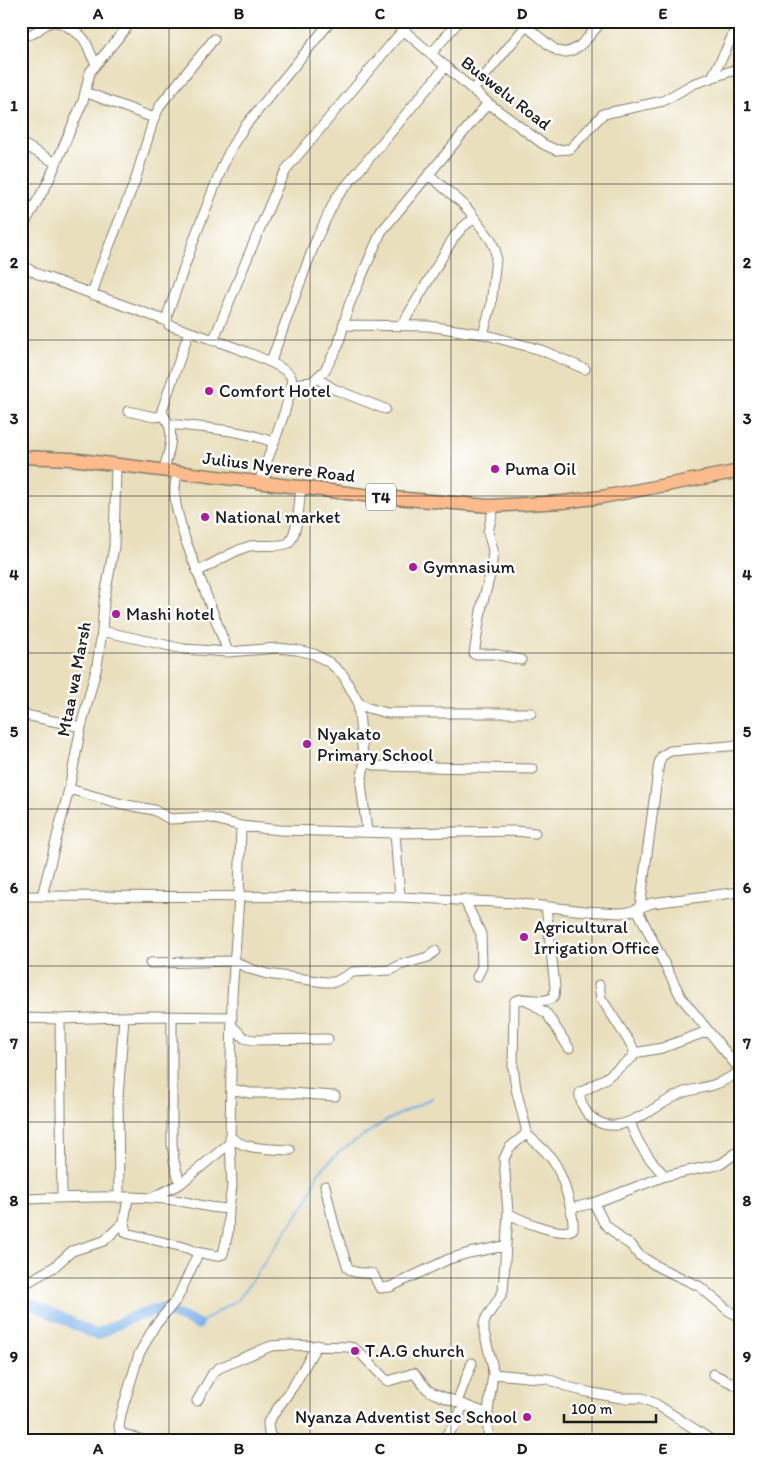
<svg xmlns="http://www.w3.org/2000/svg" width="761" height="1462" font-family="Itim,sans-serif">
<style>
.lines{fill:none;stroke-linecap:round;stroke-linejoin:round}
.stream{stroke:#79b1e8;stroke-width:2}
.river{stroke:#79b1e8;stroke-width:11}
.minor-casing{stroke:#827e6c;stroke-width:11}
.highway-casing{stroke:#827e6c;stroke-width:15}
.minor{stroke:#fff;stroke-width:9}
.highway{stroke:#fbbb8c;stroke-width:12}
.grid{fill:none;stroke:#1c1c1c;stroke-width:1;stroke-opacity:0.55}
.poi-dot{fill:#b5179e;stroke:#fff;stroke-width:2}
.labels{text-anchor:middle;stroke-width:5;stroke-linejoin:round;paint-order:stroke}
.shield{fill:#fff;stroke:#606060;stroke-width:1}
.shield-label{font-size:16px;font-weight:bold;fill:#1c1c1c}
.street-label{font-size:18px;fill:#1c1c1c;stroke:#fff}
.poi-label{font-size:18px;fill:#1c1c1c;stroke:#fff;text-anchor:start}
.neatline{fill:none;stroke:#1c1c1c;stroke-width:2}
.grid-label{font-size:16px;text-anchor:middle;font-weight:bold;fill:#1c1c1c}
</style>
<rect width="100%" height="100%" fill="#fff"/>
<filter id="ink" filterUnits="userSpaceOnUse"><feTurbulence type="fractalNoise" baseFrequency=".02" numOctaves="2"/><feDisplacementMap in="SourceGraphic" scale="10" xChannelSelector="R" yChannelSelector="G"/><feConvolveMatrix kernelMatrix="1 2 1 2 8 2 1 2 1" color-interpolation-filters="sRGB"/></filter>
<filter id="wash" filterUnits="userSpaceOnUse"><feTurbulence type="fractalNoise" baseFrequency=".0096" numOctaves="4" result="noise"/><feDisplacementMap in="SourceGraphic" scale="20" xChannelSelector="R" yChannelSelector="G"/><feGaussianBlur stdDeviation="1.12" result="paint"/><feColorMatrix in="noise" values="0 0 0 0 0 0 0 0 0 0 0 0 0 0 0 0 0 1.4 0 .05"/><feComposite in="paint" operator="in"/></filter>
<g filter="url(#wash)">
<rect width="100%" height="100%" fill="#e9dfbc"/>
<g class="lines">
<path class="stream" d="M198,1324L239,1299L307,1201L318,1173L340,1151L384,1122L432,1098"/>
<path class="river" d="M21,1301C48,1309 71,1324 97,1335L127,1319L160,1309L198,1324"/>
</g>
</g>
<g filter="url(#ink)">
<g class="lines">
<g class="minor-casing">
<path id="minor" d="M393,21L488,103L543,144L556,150L570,149L603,114L663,101L693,84L740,68
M526,26C534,32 550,47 558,51C576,58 592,32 602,21
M21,34C35,38 38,27 49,23C59,19 74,30 81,36C89,43 89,55 96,63
M431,54L459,21
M712,77L725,52L739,21
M474,89L530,21
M85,92L154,118
M21,143L56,163
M429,175L462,203L470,212L491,240L495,249L496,258L491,306L483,334
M21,230L48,182L83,101L90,72L132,21
M21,265L40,275L167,321
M92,295L100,269L135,181L154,118L161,104L214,39
M343,325L428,326L483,334L541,350L585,369
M402,325L454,237L463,227L474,218
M213,341L249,254L280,181L288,167L403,30
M271,361L316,240L336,198L446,66
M317,378L334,389L385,409
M291,384L312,382L325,370L338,346L349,305L381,232L488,103
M128,411L154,417L163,416
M169,424C204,428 240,429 273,442
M164,470C167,457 174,439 169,425C167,419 163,417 162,410L189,332
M178,473C170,494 179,518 185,539L228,652
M259,482C265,465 296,390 291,377C285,361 189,332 169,325L167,321L168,313L196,234L223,165L232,146L245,126L331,21
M494,506L488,532L493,550L491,572L482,605L474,654H494L521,660
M197,572C213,564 234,550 250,546C263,544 277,548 289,543C299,528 299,504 301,487
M102,631L184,649L228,652L277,648L297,650L314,654L330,663L343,675L358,702L368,708L387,713H531
M358,702L363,756C366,762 370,764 377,766L533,769
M21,714L81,727
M365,760L361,783L367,832
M69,789L122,804L154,810L170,819L207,817L241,826L280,830L395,833
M21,896L400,897L514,903L585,911L621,913L629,912L652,903L740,892
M42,896L69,789L81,727L97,666L102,631L104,601L114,547L116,465
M400,897L395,833L515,831L535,833
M464,899L481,934L482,967L477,977
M640,907L659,763L662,756L670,751L740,745
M637,909L681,997L740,1070
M150,963L234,961L250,969L267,974L325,982H335L353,972L391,970L400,965L428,957L435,951
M599,985L601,998L632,1046L634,1051L633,1057L606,1078L580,1093C579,1100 584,1109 588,1114C616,1145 655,1104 682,1093C693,1089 705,1088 716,1084C724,1081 732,1076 740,1072
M527,1000L547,1014L569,1048
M172,1017V1143L174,1161L180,1184
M21,1018L60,1019L151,1016L231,1017
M60,1019L62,1198
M232,1026L244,1038L253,1040L328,1039
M634,1053L662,1048L708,1031
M231,1089L250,1093H289L335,1096
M630,1122C638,1145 648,1158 665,1176
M230,1136C243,1151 271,1148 290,1150
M325,1186L334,1225L348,1268C355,1275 364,1272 373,1274L380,1288L390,1287L449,1259L469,1253L504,1246
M153,1197L180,1184L230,1143
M119,1198L118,1097L124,1017
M21,1199C71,1198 123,1194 173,1200C185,1201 221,1211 229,1208L232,1186L230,1143L232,996L239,897L241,826
M594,1203L604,1223L620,1238L632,1246L639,1255L660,1268L699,1286L729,1311L740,1317
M572,1208L594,1203L665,1176L721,1164L740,1150
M508,1213C520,1220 561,1238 573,1229C574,1216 570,1206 567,1194C558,1162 551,1155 526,1134
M196,1252L217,1256L223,1254L228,1233L229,1208
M21,1286L54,1267L72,1251L104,1241L124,1222
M493,1374L548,1379L571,1388L592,1393L621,1398H642L656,1404L713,1441
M713,1374L740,1387
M197,1401L213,1373L219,1368L271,1346L286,1345L348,1347L353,1348L360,1353L386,1380L389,1381L414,1373L427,1389L433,1393L488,1414
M457,1402L472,1363
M120,1433L146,1441
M124,1441L119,1427L121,1414L139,1354L154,1327L177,1299L197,1256L196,1252L187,1248L126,1233L124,1222L128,1198
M274,1441L269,1433L268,1422L294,1385L317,1345
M441,1441L455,1425L463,1405
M489,1441L487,1419L493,1374L492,1364L484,1332V1324L486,1318L503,1292L508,1213L504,1159L509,1148L526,1134V1128L516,1089L513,1067L514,1004L515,1001C526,995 544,1006 554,996L555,987L546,906"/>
</g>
<g class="highway-casing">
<path id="highway" d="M21,457L71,459L371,496L489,506L563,502L602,497L740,471"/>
</g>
<use href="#minor" class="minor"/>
<use href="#highway" class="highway"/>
</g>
</g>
<path class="grid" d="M169,21V1441M310,21V1441M451,21V1441M592,21V1441M21,184H740M21,340H740M21,496H740M21,653H740M21,809H740M21,966H740M21,1122H740M21,1278H740"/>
<g class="poi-dot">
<circle cx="209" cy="391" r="5"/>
<circle cx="495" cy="469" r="5"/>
<circle cx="205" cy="517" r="5"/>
<circle cx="413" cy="567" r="5"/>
<circle cx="116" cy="614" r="5"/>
<circle cx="307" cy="744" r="5"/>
<circle cx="524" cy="937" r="5"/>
<circle cx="355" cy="1351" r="5"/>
<circle cx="527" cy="1417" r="5"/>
</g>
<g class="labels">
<rect class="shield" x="366" y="483.5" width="30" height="27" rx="4"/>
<g class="shield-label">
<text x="381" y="503">T4</text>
</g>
<g class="street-label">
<text transform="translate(506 93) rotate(38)" y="6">Buswelu Road</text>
<text transform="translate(279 467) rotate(7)" y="6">Julius Nyerere Road</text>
<text transform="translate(74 679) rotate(-79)" y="6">Mtaa wa Marsh</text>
</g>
<g class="poi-label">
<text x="219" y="397">Comfort Hotel</text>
<text x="505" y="475">Puma Oil</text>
<text x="215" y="523">National market</text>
<text x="423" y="573">Gymnasium</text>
<text x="126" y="620">Mashi hotel</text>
<text x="317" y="740">Nyakato<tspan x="317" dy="21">Primary School</tspan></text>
<text x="534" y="933">Agricultural<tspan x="534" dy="21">Irrigation Office</tspan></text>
<text x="365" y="1357">T.A.G church</text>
<text x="517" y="1423" text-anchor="end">Nyanza Adventist Sec School</text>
</g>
</g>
<rect width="761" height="1462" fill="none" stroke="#fff" stroke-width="55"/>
<path d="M564 1414v8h92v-8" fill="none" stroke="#1c1c1c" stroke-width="2.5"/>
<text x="571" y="1414" font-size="15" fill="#1c1c1c" stroke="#ffffff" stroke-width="4" paint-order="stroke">100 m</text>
<rect x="28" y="28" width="706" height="1406" class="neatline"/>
<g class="grid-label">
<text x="98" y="19">A</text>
<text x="239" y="19">B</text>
<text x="380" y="19">C</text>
<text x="522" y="19">D</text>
<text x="663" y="19">E</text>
<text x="14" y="111">1</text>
<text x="747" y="111">1</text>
<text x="14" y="268">2</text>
<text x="747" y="268">2</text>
<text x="14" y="424">3</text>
<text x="747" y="424">3</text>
<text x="14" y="580">4</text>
<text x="747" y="580">4</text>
<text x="14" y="737">5</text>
<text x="747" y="737">5</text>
<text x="14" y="893">6</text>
<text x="747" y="893">6</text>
<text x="14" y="1049">7</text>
<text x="747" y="1049">7</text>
<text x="14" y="1206">8</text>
<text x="747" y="1206">8</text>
<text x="14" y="1362">9</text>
<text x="747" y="1362">9</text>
<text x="98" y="1454">A</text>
<text x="239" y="1454">B</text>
<text x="380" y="1454">C</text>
<text x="522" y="1454">D</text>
<text x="663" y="1454">E</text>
</g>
</svg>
